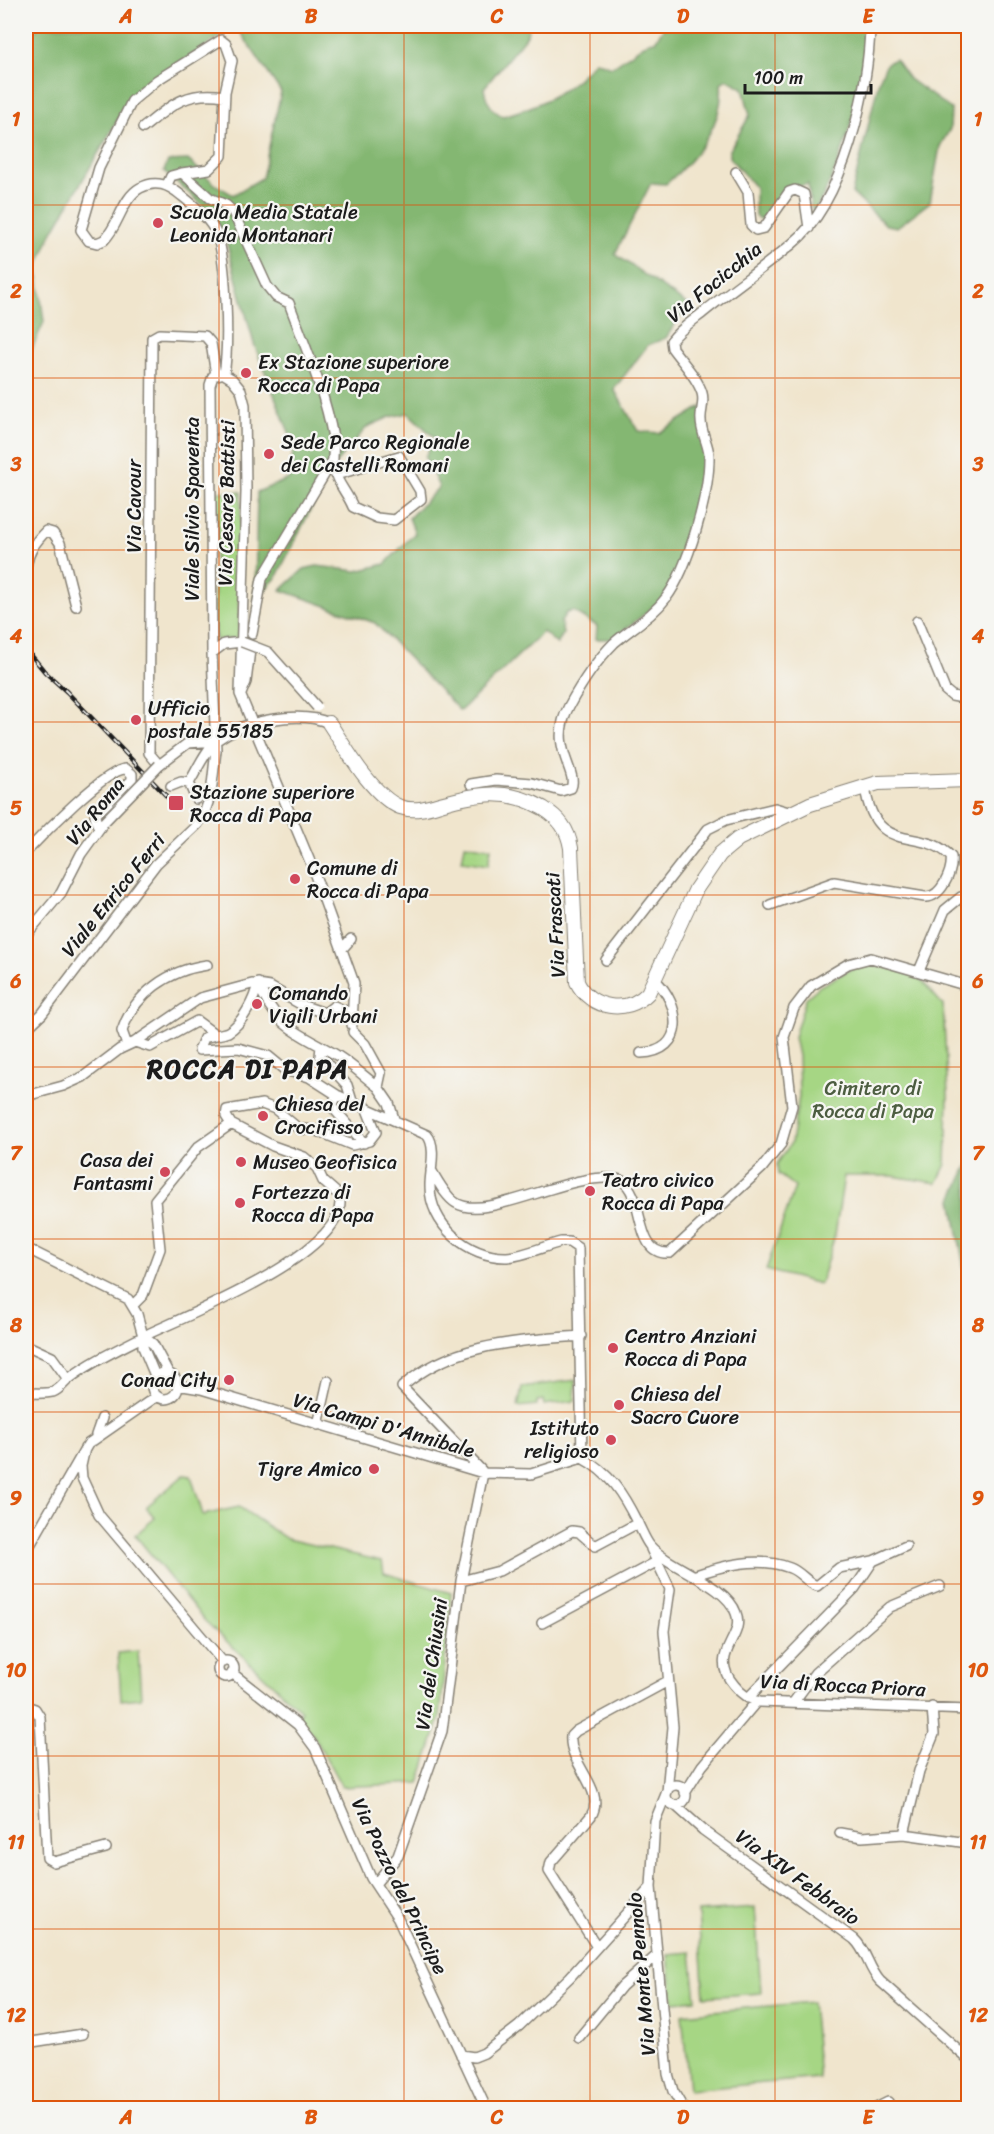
<svg xmlns="http://www.w3.org/2000/svg" width="994" height="2134" font-family="Sriracha,sans-serif">
<style>
.green{fill:#a6d684;stroke:#617950;stroke-width:1.5}
.forest{fill:#84b772;stroke:#506a47;stroke-width:1.5}
.lines{fill:none;stroke-linecap:round;stroke-linejoin:round}
.street-casing{stroke:#868074;stroke-width:12}
.secondary-casing{stroke:#868074;stroke-width:16}
.street{stroke:#fff;stroke-width:9}
.secondary{stroke:#fff;stroke-width:14}
.rail-casing{stroke:#1c1c1c;stroke-width:4.5}
.rail{stroke:#f6f6f2;stroke-width:2;stroke-dasharray:7;stroke-linecap:butt}
.street-bridge-casing{stroke:#868074;stroke-width:12;stroke-linecap:butt}
.street-bridge{stroke:#fff;stroke-width:9}
.grid{fill:none;stroke:#de560d;stroke-width:1.5;stroke-opacity:0.55}
.poi-dot{fill:#d1495b;stroke:#f6f6f2;stroke-width:2}
.labels{text-anchor:middle;stroke-width:4.5;stroke-linejoin:round;paint-order:stroke}
.poi-label{font-size:20px;fill:#1c1c1c;stroke:#f6f6f2;text-anchor:start}
.street-label{font-size:20px;fill:#1c1c1c;stroke:#f6f6f2}
.park-label{font-size:20px;fill:#4c5d40;stroke:#f6f6f2}
.district-label{font-size:26px;font-weight:bold;letter-spacing:1.5px;fill:#1c1c1c;stroke:#f6f6f2}
.neatline{fill:none;stroke:#de560d;stroke-width:2}
.grid-label{font-size:20px;text-anchor:middle;font-weight:bold;fill:#de560d}
</style>
<rect width="100%" height="100%" fill="#f6f6f2"/>
<filter id="ink" filterUnits="userSpaceOnUse"><feTurbulence type="fractalNoise" baseFrequency=".0167" numOctaves="2"/><feDisplacementMap in="SourceGraphic" scale="12" xChannelSelector="R" yChannelSelector="G"/><feConvolveMatrix kernelMatrix="1 2 1 2 8 2 1 2 1" color-interpolation-filters="sRGB"/></filter>
<filter id="wash" filterUnits="userSpaceOnUse"><feTurbulence type="fractalNoise" baseFrequency=".008" numOctaves="4" result="noise"/><feDisplacementMap in="SourceGraphic" scale="24" xChannelSelector="R" yChannelSelector="G"/><feGaussianBlur stdDeviation="1.35" result="paint"/><feColorMatrix in="noise" values="0 0 0 0 0 0 0 0 0 0 0 0 0 0 0 0 0 1.4 0 .05"/><feComposite in="paint" operator="in"/></filter>
<g filter="url(#wash)">
<rect width="100%" height="100%" fill="#f0e5cd"/>
<path class="green" d="M216,492H241L239,634L237,638L216,640L214,622Z
M465,844L491,848L488,865L462,861Z
M862,963L915,973L943,1005L948,1096L946,1164L937,1183L892,1176H844L835,1235L820,1284L766,1270L795,1187L778,1174L777,1164L791,1143L799,1097L798,1056L794,1037L806,998L820,986Z
M576,1380L575,1401L544,1405L543,1400L537,1401V1405L518,1407L522,1387Z
M184,1475L191,1476L203,1515L239,1507L287,1539L382,1561L384,1573L451,1593L440,1718L419,1783L342,1787L314,1736L296,1716L301,1711L205,1621L135,1535L155,1518L146,1507Z
M138,1651L141,1698L121,1700L118,1653Z
M755,1908L761,1993L704,1997L698,1912Z
M691,1952L696,2000L673,2002L668,1954Z
M812,2002L819,2078L689,2090L682,2014Z"/>
<path class="forest" d="M38,26H529L527,35L484,88C486,101 491,111 503,116C540,106 570,91 595,61L612,67L648,42L655,41L665,26H866C863,90 847,154 815,211L811,208L808,184C785,188 778,200 765,218L759,219L755,216V187L729,157V151L750,115L743,88L727,79L721,83C725,123 695,159 666,184L651,183L615,254L688,305L666,338L648,345L614,389L638,431L659,433L701,407L706,444L703,480L697,518L676,576L663,599L613,639H596L597,626L573,611L566,613L561,622L563,634L557,644L543,632L460,711L375,623L281,590L304,569L317,566L357,571L385,564L415,533L409,518L439,487L425,457L435,438L408,413L390,417L367,427L331,469L276,578L255,600L257,492L289,479L294,445L254,344L225,237L207,209L164,171L168,161L188,160L216,185L233,195L262,178L281,92L236,26L132,95L52,233L37,268L44,322L26,362V51Z
M895,59L909,79L951,109L950,129L940,146L930,202L897,227L886,225L852,193L879,80L887,63Z
M968,1165V1291L952,1199Z"/>
</g>
<g filter="url(#ink)">
<g class="lines">
<g class="street-casing">
<path id="street" d="M143,128C171,105 187,90 224,96
M736,172L748,192L751,225L756,230L764,228L789,192L795,190L804,194L809,228
M182,173L209,169L222,156L225,92L232,61L226,44L221,40L157,80L132,101L99,168L81,230L89,241L97,243L104,240C119,226 122,198 140,188C156,179 169,185 182,196C195,206 209,218 216,233C227,257 229,346 224,374
M167,185L171,176L182,173L210,198L226,205L233,212L267,286L276,297L289,303C305,346 325,392 333,438C335,449 331,460 334,470C337,483 348,494 353,507L377,518L394,520L421,499L420,491L399,456L336,475
M224,374L232,379L241,390L245,405L246,492L240,694L311,864L354,983L352,1025
M26,566C29,551 35,542 46,531L53,533L60,543L76,606
M917,621L945,690L952,696L968,699
M252,634L262,579L333,460
M212,653L210,385L213,376L221,374
M241,694L246,682L250,650
M216,741L188,743L159,765L149,753L152,338L159,334L205,336L211,343L216,375
M189,783L196,799
M471,784L496,780L532,783L561,791L571,788C579,771 547,747 569,706C581,684 596,661 614,643C631,628 652,617 666,598C688,569 710,492 709,455C708,443 701,433 701,420C700,411 705,403 702,393C697,377 682,362 672,348L671,341C680,329 694,320 705,311C734,288 764,267 792,244C844,202 869,89 870,26
M171,786L181,782L189,783C197,770 206,749 217,740C242,721 300,710 329,723
M26,852C41,836 107,768 126,769L132,774V780L95,815L97,824L104,822
M770,905L834,882L925,897C941,898 953,871 951,857C923,825 875,859 865,787
M26,935L61,893L81,854L104,822
M342,949L351,939
M606,960L708,829L726,820L775,808L792,813
M919,971L945,910L961,897
M258,983C255,999 242,1024 228,1032C221,1035 211,1035 204,1038L199,1050L238,1048L268,1056L285,1070L309,1077L337,1095L427,1135C437,1146 430,1171 430,1185C429,1224 468,1258 507,1257C525,1256 544,1246 561,1242H569L578,1248L582,1458
M258,983C277,1030 299,1032 338,1056C352,1065 365,1077 378,1087
M26,1029L42,1014L156,864L198,824L205,811L211,794L216,750L212,653L224,644L242,642
M353,1032L365,1044L381,1073L378,1087L389,1103L394,1119
M135,1042L150,1047L197,1021L216,1035
M127,1045L122,1031C134,994 169,970 207,965
M321,1046L320,1056L347,1085L352,1101
M641,1053C687,1052 681,1004 655,980
M337,1095L333,1104L335,1110L364,1143
M26,1096L63,1086L83,1077L120,1049L135,1042L200,998L252,984L270,987L304,1006L325,1013L334,1006L353,1014
M431,1170C438,1181 445,1196 456,1203C488,1223 576,1167 621,1180C647,1196 632,1256 670,1253L762,1168L781,1144L792,1106L784,1037L794,1008L811,986L848,964L871,958L968,986
M26,1248L128,1299L137,1314L143,1336V1347L156,1378
M133,1305L143,1295L160,1249L155,1200L198,1147L231,1124L226,1116L227,1110L262,1104L275,1109L299,1129L315,1130L352,1145L369,1141L376,1132L366,1107
M143,1336L153,1344L169,1374
M26,1345L52,1357L68,1379
M152 1386a13 13 0 1 1 26 0a13 13 0 1 1-26 0Z
M177,1385L201,1389L483,1473L531,1474L582,1458
M26,1393C34,1393 45,1394 53,1392C61,1389 64,1382 70,1378C92,1361 121,1348 146,1335C185,1316 355,1250 339,1195L323,1181L317,1168L304,1157L273,1146L231,1124
M318,1425L328,1381
M96,1435L102,1418
M85,1448L81,1466L82,1478L99,1515L223,1662
M582,1458C610,1473 623,1494 637,1522C641,1529 645,1540 650,1546C670,1569 726,1584 736,1613C746,1638 707,1654 734,1685C741,1694 749,1700 760,1702L968,1710
M482,1471L402,1387C451,1343 519,1341 581,1336
M651,1549L670,1589L664,1631L673,1727L667,1792
M26,1552L88,1444L157,1396
M693,1576C724,1565 758,1556 790,1568C801,1572 807,1583 817,1586L839,1568L873,1561
M461,1581L499,1571L572,1531L579,1532L595,1546L638,1523
M542,1623L658,1561
M218 1669a8 8 0 1 1 16 0a8 8 0 1 1-16 0Z
M232,1673L298,1725L315,1748L371,1878L398,1919L486,2108
M748,1698L855,1588L873,1561L906,1546
M793,1703L815,1673L890,1607L940,1586
M26,1706L35,1709L40,1717L47,1858L54,1862L106,1848
M932,1707L934,1734L919,1771L904,1834L968,1843
M666 1795a10 10 0 1 1 20 0a10 10 0 1 1-20 0Z
M685,1793L702,1766L757,1701
M666,1794L655,1821L651,1887L668,2074L673,2091L683,2108
M675,1805L703,1830L854,1939C867,1951 868,1968 880,1981L968,2059
M840,1833L862,1837L904,1834
M375,1884L398,1856L442,1731L461,1581L483,1473
M597,1947L549,1871L551,1862L591,1816C607,1790 568,1764 571,1736L576,1731L668,1681
M579,2038L622,1986L656,1956
M26,2043L83,2034
M461,2055L474,2057L484,2053L519,2026L570,1977L651,1887
M876,2108L888,2102"/>
</g>
<g class="secondary-casing">
<path id="secondary" d="M329,723C345,747 373,797 400,807C414,812 427,808 440,804C478,793 508,788 543,808C559,818 568,829 571,848L577,982C590,1009 627,1015 648,993L696,889L720,854L738,839L810,804L878,783L968,780"/>
</g>
<use href="#street" class="street"/>
<use href="#secondary" class="secondary"/>
<g class="rail-casing">
<path id="rail" d="M26,649L45,672L67,692L175,805"/>
</g>
<use href="#rail" class="rail"/>
<g class="street-bridge-casing">
<path id="street-bridge" d="M242,642L268,652L317,707
M104,822L159,765"/>
</g>
<use href="#street-bridge" class="street-bridge"/>
</g>
</g>
<path class="grid" d="M219,26V2108M404,26V2108M590,26V2108M775,26V2108M26,205H968M26,378H968M26,550H968M26,722H968M26,895H968M26,1067H968M26,1239H968M26,1412H968M26,1584H968M26,1756H968M26,1929H968"/>
<g class="poi-dot">
<circle cx="158" cy="223" r="6"/>
<circle cx="246" cy="373" r="6"/>
<circle cx="269" cy="454" r="6"/>
<circle cx="136" cy="720" r="6"/>
<rect x="168" y="795" width="16" height="16" rx="3"/>
<circle cx="295" cy="879" r="6"/>
<circle cx="257" cy="1004" r="6"/>
<circle cx="263" cy="1116" r="6"/>
<circle cx="241" cy="1162" r="6"/>
<circle cx="165" cy="1172" r="6"/>
<circle cx="590" cy="1191" r="6"/>
<circle cx="240" cy="1203" r="6"/>
<circle cx="613" cy="1348" r="6"/>
<circle cx="229" cy="1380" r="6"/>
<circle cx="619" cy="1405" r="6"/>
<circle cx="611" cy="1440" r="6"/>
<circle cx="374" cy="1469" r="6"/>
</g>
<g class="labels">
<g class="poi-label">
<text x="170" y="219">Scuola Media Statale<tspan x="170" dy="23">Leonida Montanari</tspan></text>
<text x="258" y="369">Ex Stazione superiore<tspan x="258" dy="23">Rocca di Papa</tspan></text>
<text x="281" y="449">Sede Parco Regionale<tspan x="281" dy="23">dei Castelli Romani</tspan></text>
<text x="148" y="715">Ufficio<tspan x="148" dy="23">postale 55185</tspan></text>
<text x="190" y="799">Stazione superiore<tspan x="190" dy="23">Rocca di Papa</tspan></text>
<text x="307" y="875">Comune di<tspan x="307" dy="23">Rocca di Papa</tspan></text>
<text x="269" y="1000">Comando<tspan x="269" dy="23">Vigili Urbani</tspan></text>
<text x="275" y="1111">Chiesa del<tspan x="275" dy="23">Crocifisso</tspan></text>
<text x="153" y="1167" text-anchor="end">Casa dei<tspan x="153" dy="23">Fantasmi</tspan></text>
<text x="253" y="1169">Museo Geofisica</text>
<text x="602" y="1187">Teatro civico<tspan x="602" dy="23">Rocca di Papa</tspan></text>
<text x="252" y="1199">Fortezza di<tspan x="252" dy="23">Rocca di Papa</tspan></text>
<text x="625" y="1343">Centro Anziani<tspan x="625" dy="23">Rocca di Papa</tspan></text>
<text x="217" y="1387" text-anchor="end">Conad City</text>
<text x="631" y="1401">Chiesa del<tspan x="631" dy="23">Sacro Cuore</tspan></text>
<text x="599" y="1435" text-anchor="end">Istituto<tspan x="599" dy="23">religioso</tspan></text>
<text x="362" y="1476" text-anchor="end">Tigre Amico</text>
</g>
<g class="street-label">
<text transform="translate(714 282) rotate(-39)" y="7">Via Focicchia</text>
<text transform="translate(226 503) rotate(-89)" y="7">Via Cesare Battisti</text>
<text transform="translate(134 506) rotate(-90)" y="7">Via Cavour</text>
<text transform="translate(192 509) rotate(-90)" y="7">Viale Silvio Spaventa</text>
<text transform="translate(95 811) rotate(-51)" y="7">Via Roma</text>
<text transform="translate(113 895) rotate(-51)" y="7">Viale Enrico Ferri</text>
<text transform="translate(555 925) rotate(-93)" y="7">Via Frascati</text>
<text transform="translate(384 1425) rotate(16)" y="7">Via Campi D'Annibale</text>
<text transform="translate(431 1664) rotate(-82)" y="7">Via dei Chiusini</text>
<text transform="translate(843 1685) rotate(3)" y="7">Via di Rocca Priora</text>
<text transform="translate(798 1877) rotate(36)" y="7">Via XIV Febbraio</text>
<text transform="translate(400 1886) rotate(64)" y="7">Via Pozzo del Principe</text>
<text transform="translate(641 1974) rotate(-95)" y="7">Via Monte Pennolo</text>
</g>
<g class="park-label">
<text x="873" y="1095">Cimitero di<tspan x="873" dy="23">Rocca di Papa</tspan></text>
</g>
<g class="district-label">
<text x="248" y="1078">ROCCA DI PAPA</text>
</g>
</g>
<rect width="994" height="2134" fill="none" stroke="#f6f6f2" stroke-width="66"/>
<path d="M745 84v9h126v-9" fill="none" stroke="#1c1c1c" stroke-width="3"/>
<text x="754" y="84" font-size="18" fill="#1c1c1c" stroke="#f6f6f2" stroke-width="4.5" paint-order="stroke">100 m</text>
<rect x="33" y="33" width="928" height="2068" class="neatline"/>
<g class="grid-label">
<text x="126" y="23">A</text>
<text x="311" y="23">B</text>
<text x="497" y="23">C</text>
<text x="683" y="23">D</text>
<text x="868" y="23">E</text>
<text x="16" y="126">1</text>
<text x="978" y="126">1</text>
<text x="16" y="298">2</text>
<text x="978" y="298">2</text>
<text x="16" y="471">3</text>
<text x="978" y="471">3</text>
<text x="16" y="643">4</text>
<text x="978" y="643">4</text>
<text x="16" y="815">5</text>
<text x="978" y="815">5</text>
<text x="16" y="988">6</text>
<text x="978" y="988">6</text>
<text x="16" y="1160">7</text>
<text x="978" y="1160">7</text>
<text x="16" y="1332">8</text>
<text x="978" y="1332">8</text>
<text x="16" y="1505">9</text>
<text x="978" y="1505">9</text>
<text x="16" y="1677">10</text>
<text x="978" y="1677">10</text>
<text x="16" y="1849">11</text>
<text x="978" y="1849">11</text>
<text x="16" y="2022">12</text>
<text x="978" y="2022">12</text>
<text x="126" y="2124">A</text>
<text x="311" y="2124">B</text>
<text x="497" y="2124">C</text>
<text x="683" y="2124">D</text>
<text x="868" y="2124">E</text>
</g>
</svg>
